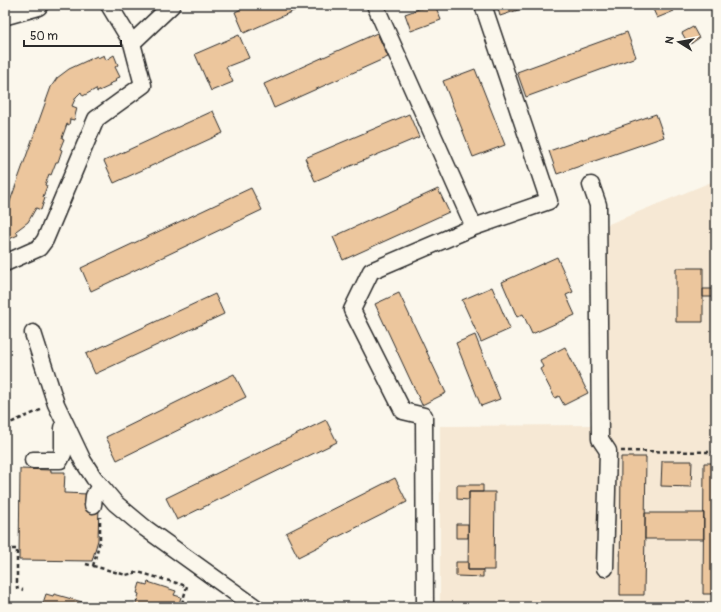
<svg xmlns="http://www.w3.org/2000/svg" width="721" height="612" font-family="Pangolin,sans-serif">
<style>
.built{fill:#f6e8d4}
.building{fill:#ecc69d;stroke:#2b2b2b}
.lines{fill:none;stroke-linecap:round;stroke-linejoin:round}
.minor-casing{stroke:#2b2b2b;stroke-width:19}
.major-casing{stroke:#2b2b2b;stroke-width:24}
.path{stroke:#2b2b2b;stroke-width:2.5;stroke-dasharray:4 3;stroke-linecap:butt}
.minor{stroke:#fbf7ec;stroke-width:16}
.major{stroke:#fbf7ec;stroke-width:21}
</style>
<rect width="100%" height="100%" fill="#fbf7ec"/>
<filter id="ink" filterUnits="userSpaceOnUse"><feTurbulence type="fractalNoise" baseFrequency=".025" numOctaves="2"/><feDisplacementMap in="SourceGraphic" scale="8" xChannelSelector="R" yChannelSelector="G"/><feConvolveMatrix kernelMatrix="1 2 1 2 8 2 1 2 1" color-interpolation-filters="sRGB"/></filter>
<g filter="url(#ink)">
<path class="built" d="M716,180V607H440V426L604,425V226Z"/>
<path class="building" d="M250,5H307L244,33L235,12Z
M430,5H435L441,20L411,31L405,14Z
M497,5H533L500,16Z
M656,5H671L674,11L657,18L652,7Z
M693,27L699,38L689,45L682,33Z
M627,32L636,57L526,97L517,72Z
M377,33L388,57L274,108L264,84Z
M239,35L249,58L226,67L233,82L211,91L195,54Z
M104,55L106,60L114,55L118,65L115,67L120,77L115,79L117,81L109,84L110,86L97,92L96,89L83,96L81,92L76,97L72,106L77,108L74,120L70,119L69,125L67,124L62,138L64,139L60,149L62,150L58,162H56L51,175L49,174L45,185L47,186L43,197L45,198L41,210L36,208L28,222L16,231L18,235L5,241V207L6,209L8,207L51,87L57,78L69,69L97,56L98,58Z
M475,69L505,145L473,157L443,81Z
M213,111L223,133L114,183L104,161Z
M409,114L419,137L315,181L305,158Z
M656,114L664,137L557,174L549,151Z
M251,188L262,210L91,291L81,268Z
M438,189L449,212L343,260L333,237Z
M557,257L573,292L566,295L575,315L532,334L523,314L517,317L502,282Z
M676,268H703V322H676Z
M492,287L510,329L481,342L462,300Z
M703,289H716V297H703Z
M399,293L446,393L422,405L375,304Z
M215,294L224,314L95,374L86,354Z
M475,335L500,399L481,406L456,343Z
M565,347L588,393L564,405L559,396L555,398L540,369L543,367L540,360Z
M234,374L246,397L117,460L106,437Z
M326,420L337,442L177,520L166,498Z
M621,457H646L644,595H620Z
M662,461H692L691,487L661,486Z
M704,463H716V594H703Z
M20,469L51,470V472H65L64,493L88,494L99,505L98,540L92,561L19,560Z
M395,478L407,502L298,557L286,533Z
M457,485H483V492H469V500L457,499Z
M469,492H495L494,570H468Z
M645,513H704V539H645Z
M456,524H468V538H456Z
M456,562H468V570H483V577L456,576Z
M148,582L176,591L174,595L181,597L178,607H135L139,594L137,593L140,583L147,585Z
M46,594L53,596L54,594L82,602L80,606L85,607L42,606Z"/>
<g class="lines">
<g class="minor-casing">
<path id="minor" d="M109,5L132,43
M375,5L474,227
M591,185L598,205L600,439L608,451L605,568
M5,263L39,248L45,240L96,119L143,85L132,43L172,5
M33,333L56,404L83,461L94,478L115,503L145,528L255,607
M33,460H60L63,454V428L67,427
M93,505L94,496L100,485
M425,607L424,416L403,411L352,310L371,271L474,227L549,201L483,5"/>
</g>
<g class="major-casing">
<path id="major" d="M5,14L37,5"/>
</g>
<path class="path" d="M5,425L43,409
M621,451L716,452
M5,549H17V588L23,590
M86,564L126,575L138,572L187,586L181,607
M93,566L100,541V517"/>
<use href="#minor" class="minor"/>
<use href="#major" class="major"/>
</g>
</g>
<rect width="721" height="612" fill="none" stroke="#fbf7ec" stroke-width="20"/>
<rect x="10" y="10" width="701" height="592" fill="none" stroke="#2b2b2b" stroke-width="1.5" filter="url(#ink)"/>
<g transform="translate(679 42) rotate(281)" stroke="#fbf7ec" stroke-width="3" paint-order="stroke">
<path d="M0-3L7 15L0 10L-7 15Z" fill="#2b2b2b"/>
<text y="-6" font-size="11" font-weight="bold" text-anchor="middle" fill="#2b2b2b">N</text>
</g>
<path d="M24 40v6h97v-6" fill="none" stroke="#2b2b2b" stroke-width="2"/>
<text x="30" y="40" font-size="12" fill="#2b2b2b" stroke="#fbf7ec" stroke-width="3" paint-order="stroke">50 m</text>
</svg>
